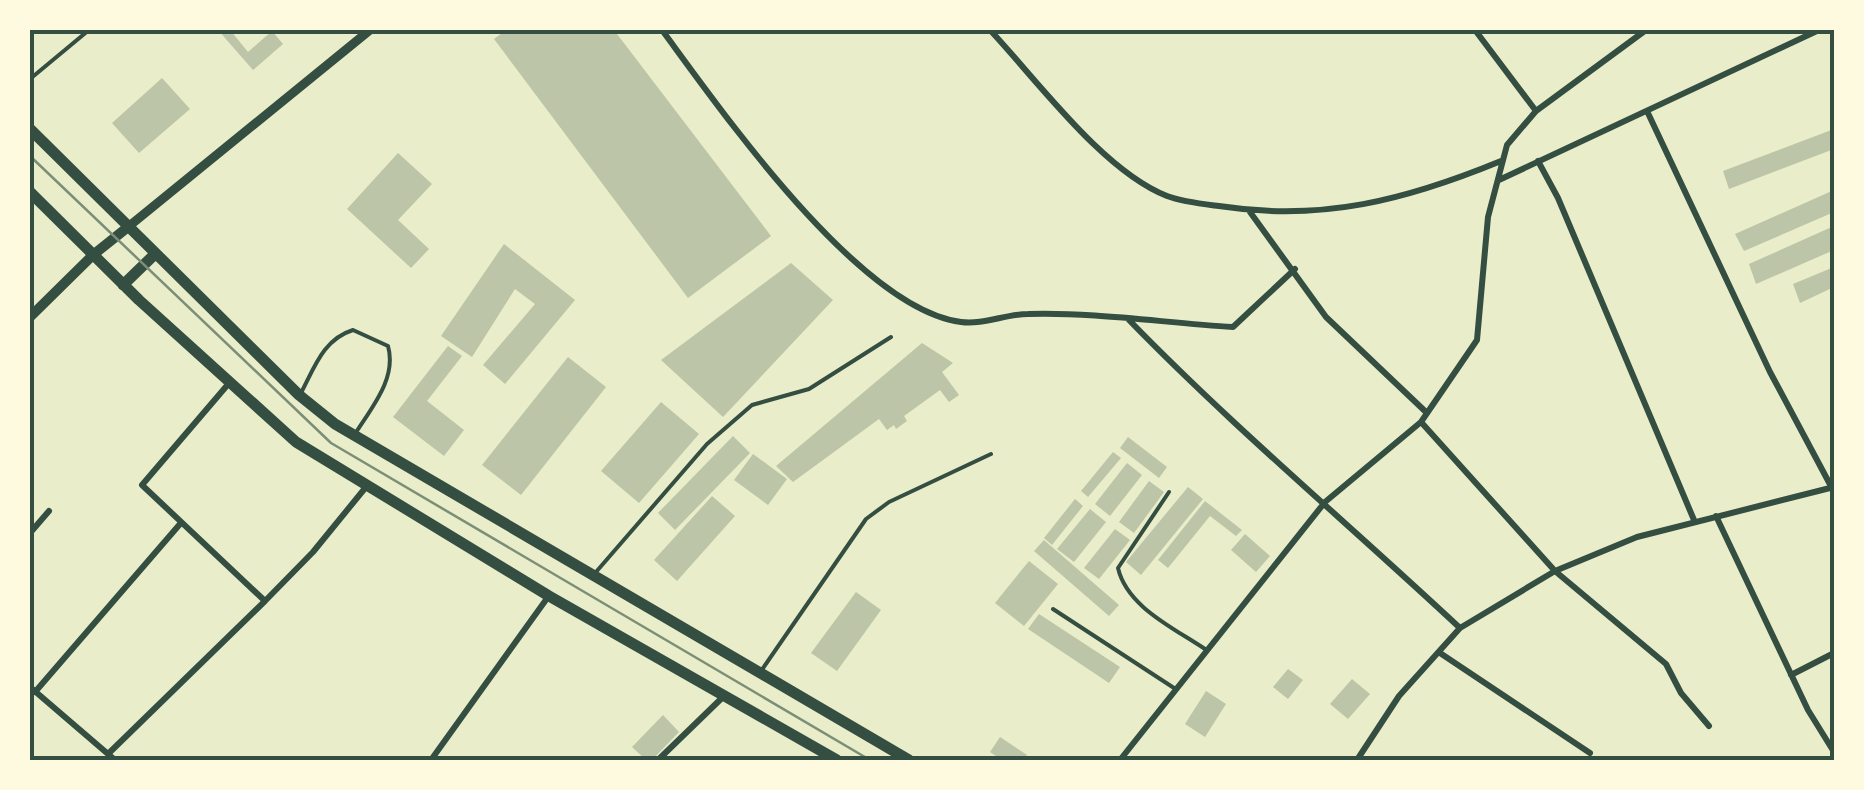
<svg xmlns="http://www.w3.org/2000/svg" width="1864" height="790" font-family="Commissioner,sans-serif">
<style>
.building{fill:#bcc5a7}
.lines{fill:none;stroke-linecap:round;stroke-linejoin:round}
.service{stroke:#344e41;stroke-width:4}
.minor{stroke:#344e41;stroke-width:6}
.tertiary{stroke:#344e41;stroke-width:9}
.secondary{stroke:#344e41;stroke-width:10}
.primary{stroke:#344e41;stroke-width:11}
.tram{stroke:#7c8e77;stroke-width:2.5}
.neatline{fill:none;stroke:#344e41;stroke-width:4}
</style>
<rect width="100%" height="100%" fill="#e9edc9"/>
<path class="building" d="M218,30H230L248,52L272,31L283,44L253,70Z
M506,30H614L771,236L688,298L494,39Z
M162,78L190,109L139,153L112,123Z
M1834,129V149L1729,189L1723,171Z
M398,153L432,184L398,220L429,249L411,268L347,209Z
M1834,190V212L1744,251L1735,234Z
M1834,226V250L1756,284L1749,264Z
M504,244L575,300L505,384L483,365L535,304L515,289L472,357L441,336Z
M791,263L833,300L723,417L661,360Z
M1834,267V287L1800,303L1793,284Z
M922,343L953,363L942,372L959,395L949,402L940,390L904,416L907,421L896,429L894,425L887,430L879,419L793,482L776,466Z
M448,346L462,356L427,401L464,430L444,456L393,417Z
M568,357L606,387L521,495L482,465Z
M661,402L699,434L639,503L601,471Z
M733,436L750,453L675,530L658,513Z
M1128,437L1167,467L1159,478L1120,448Z
M1113,452L1121,458L1088,497L1081,491Z
M753,454L787,479L768,505L734,480Z
M1127,463L1142,475L1110,516L1095,504Z
M1149,481L1164,492L1134,533L1119,522Z
M1188,487L1203,499L1141,575L1126,562Z
M712,496L735,516L677,581L654,560Z
M1075,499L1083,506L1052,545L1044,538Z
M1205,501L1242,530L1236,536L1210,516L1168,568L1158,560Z
M1090,509L1106,522L1074,562L1057,549Z
M1115,529L1130,540L1099,579L1084,568Z
M1245,534L1270,556L1256,572L1231,550Z
M1044,540L1119,605L1109,616L1034,551Z
M1029,561L1058,584L1024,626L995,603Z
M856,592L881,610L837,671L811,653Z
M1039,614L1120,667L1109,683L1028,629Z
M1288,669L1303,680L1288,699L1273,687Z
M1352,679L1370,694L1348,719L1330,704Z
M1206,691L1226,704L1205,737L1185,724Z
M663,715L679,732L652,760H646L632,747Z
M1000,737L1027,755L1023,760H1002L990,752Z"/>
<g class="lines">
<path class="service" d="M30,79L89,30
M302,391C315,366 324,339 353,330L388,346C397,378 372,407 355,434
M1169,492L1118,568C1127,607 1174,628 1205,649
M596,572L707,444L752,405L809,389L891,337
M1053,609L1174,688
M761,671L866,519L889,502L991,454"/>
<path class="minor" d="M662,30C721,110 859,309 961,322C983,325 1006,314 1028,314C1096,312 1165,323 1233,327L1295,269
M990,30C1037,80 1103,171 1167,196C1183,202 1203,204 1219,206C1322,222 1406,200 1501,161
M1475,30L1536,111
M1647,111L1770,372L1833,490
M1538,161L1558,198L1694,520
M1499,180L1819,30
M1250,212L1326,317L1427,413
M1129,320C1234,428 1350,525 1460,628
M1421,422L1555,571L1666,664L1681,693L1709,726
M1716,516L1808,710L1834,752
M30,533L49,511
M265,601L313,552L366,487
M1440,653L1590,753
M1791,675L1834,653
M30,687L115,760
M35,692L180,524
M108,754L265,601L142,485L230,382
M431,760L548,597
M658,760L725,695
M1120,760L1325,502L1421,422L1477,340L1488,217L1507,145L1536,111L1646,30
M1357,760L1399,696L1460,628L1555,571L1637,537L1834,487"/>
<path class="tertiary" d="M128,227L370,30"/>
<path class="secondary" d="M30,317L93,255L128,227"/>
<path class="primary" d="M30,129L299,395L335,424L909,760
M30,192L139,300L296,442L549,596L837,760
M123,285L155,254"/>
<path class="tram" d="M30,156L331,443L870,760"/>
</g>
<rect width="1864" height="790" fill="none" stroke="#fefae0" stroke-width="65"/>
<rect x="32" y="32" width="1800" height="726" class="neatline"/>
</svg>
